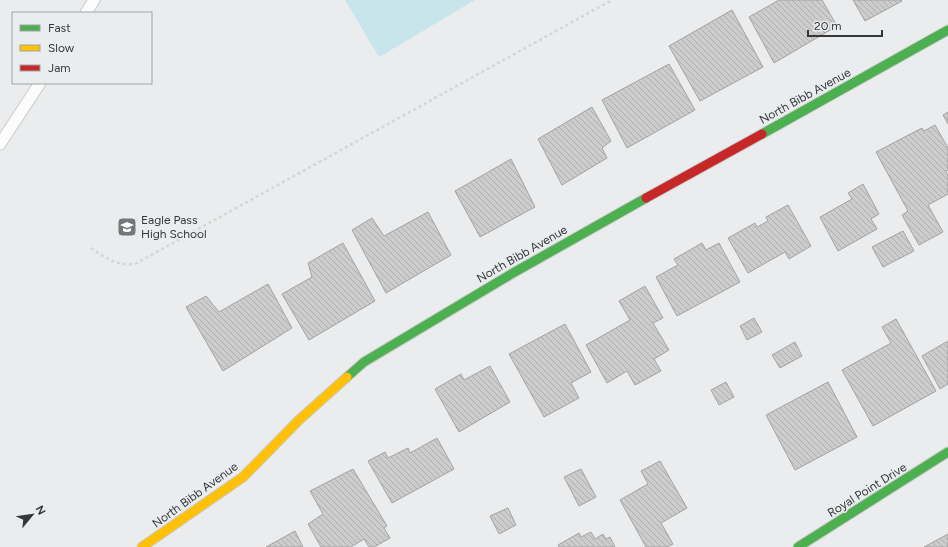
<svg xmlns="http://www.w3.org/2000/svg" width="948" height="547" font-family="Figtree,sans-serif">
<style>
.grass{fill:#c7e5ea}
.building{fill:url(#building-back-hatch);stroke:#a3a3a3}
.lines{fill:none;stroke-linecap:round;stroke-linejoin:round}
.lane-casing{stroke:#c8cacb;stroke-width:13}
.fast-casing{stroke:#c8cacb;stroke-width:11}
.slow-casing{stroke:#c8cacb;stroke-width:11}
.jam-casing{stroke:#c8cacb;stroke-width:11}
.path{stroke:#d5d6d6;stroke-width:2.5;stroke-dasharray:3 3;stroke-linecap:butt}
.lane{stroke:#fcfcfc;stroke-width:11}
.fast{stroke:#4caf50;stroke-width:9}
.slow{stroke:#ffc107;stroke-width:9}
.jam{stroke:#c62828;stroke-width:9}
.labels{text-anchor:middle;stroke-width:3;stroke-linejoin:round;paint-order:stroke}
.street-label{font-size:12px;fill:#363738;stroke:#e9edee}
.poi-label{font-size:12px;fill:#363738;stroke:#e9edee;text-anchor:start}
</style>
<defs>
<pattern id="building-back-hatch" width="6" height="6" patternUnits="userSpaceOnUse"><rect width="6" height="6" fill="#cccccd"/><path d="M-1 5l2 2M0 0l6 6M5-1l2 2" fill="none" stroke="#b0b0b1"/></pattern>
</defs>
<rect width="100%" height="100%" fill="#eaeced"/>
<path class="grass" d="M345,0H475L379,57Z"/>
<path class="building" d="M779,0H822L837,26L774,63L749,17Z
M853,0H901L902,1L865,21Z
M732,10L763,67L700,101L669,46Z
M669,64L695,110L627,148L602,100Z
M592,107L611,141L602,148L607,158L562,185L538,139Z
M948,112V124L943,115Z
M935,125L948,148V170L946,172L948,176V194L928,205L943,232L919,245L902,215L908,211L876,152L922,128L924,131Z
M511,159L535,207L480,237L455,191Z
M863,184L879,214L871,219L877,229L838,251L820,217L852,199L848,193Z
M788,205L811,246L789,259L785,252L748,273L728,238L755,223L757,227L768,221L766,217Z
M428,212L451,255L386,293L352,230L372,218L384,236Z
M903,231L914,251L883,267L872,247Z
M343,243L375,301L309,340L282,294L312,277L308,263Z
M702,243L706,250L719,243L740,282L677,316L656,277L678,265L674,259Z
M268,284L292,328L223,371L186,307L206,296L219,312Z
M645,286L663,318L653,323L669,350L654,359L661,371L635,385L627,371L607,383L586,345L630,320L619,301Z
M754,318L762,332L747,340L740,326Z
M896,319L936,391L873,426L842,370L891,343L882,327Z
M565,324L591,372L571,383L579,398L544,417L509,354Z
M948,341V384L940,389L922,356Z
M795,342L802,356L780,368L772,355Z
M490,366L510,402L459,432L435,389L461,374L464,380Z
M726,382L734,397L719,405L711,390Z
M828,382L857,437L795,470L766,415Z
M437,438L454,469L392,503L368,461L385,452L388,458L408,448L410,453Z
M660,461L687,508L661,523L673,544L667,547H646L620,500L648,484L641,471Z
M353,469L387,526L384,528L390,538L374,547H369L364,539L351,547H321L308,524L323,514L310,491Z
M581,469L596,497L579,506L564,477Z
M508,508L516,525L499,534L490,516Z
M295,531L303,547H266Z
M591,532L595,539L603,534L606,539L610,537L615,547H559L558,545L579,533L581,537Z
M948,534V547H924Z"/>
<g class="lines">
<g class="lane-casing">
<path id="lane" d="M86,13L94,0
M0,144L40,83"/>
</g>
<g class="fast-casing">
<path id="fast" d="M762,134L948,30
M347,377L364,362L513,273L646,198
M798,547L948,452"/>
</g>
<g class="slow-casing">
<path id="slow" d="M142,547L243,477L299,420L347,377"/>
</g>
<g class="jam-casing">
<path id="jam" d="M646,198L762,134"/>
</g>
<path class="path" d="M91,248C105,258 117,266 135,264L612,0"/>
<use href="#lane" class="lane"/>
<use href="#fast" class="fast"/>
<use href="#slow" class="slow"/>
<use href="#jam" class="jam"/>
</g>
<defs>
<g id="school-square" transform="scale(1)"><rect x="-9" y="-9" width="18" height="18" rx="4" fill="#757677" stroke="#e9edee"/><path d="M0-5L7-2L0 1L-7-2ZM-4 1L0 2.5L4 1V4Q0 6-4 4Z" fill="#fff"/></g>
</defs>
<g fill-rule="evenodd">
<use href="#school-square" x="127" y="227"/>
</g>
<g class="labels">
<g class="street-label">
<text transform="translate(805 96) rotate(-29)" y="4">North Bibb Avenue</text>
<text transform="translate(522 254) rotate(-30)" y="4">North Bibb Avenue</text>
<text transform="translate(867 490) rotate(-32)" y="4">Royal Point Drive</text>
<text transform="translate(195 495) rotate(-36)" y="4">North Bibb Avenue</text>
</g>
<g class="poi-label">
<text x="141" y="224">Eagle Pass<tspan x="141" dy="14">High School</tspan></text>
</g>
</g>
<rect x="12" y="12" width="140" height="72" fill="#e9edee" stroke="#a1a4a5"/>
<rect x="20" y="25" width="20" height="6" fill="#4caf50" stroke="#a1a4a5"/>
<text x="48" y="32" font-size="12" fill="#363738">Fast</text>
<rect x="20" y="45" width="20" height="6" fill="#ffc107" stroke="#a1a4a5"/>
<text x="48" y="52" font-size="12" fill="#363738">Slow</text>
<rect x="20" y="65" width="20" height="6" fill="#c62828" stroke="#a1a4a5"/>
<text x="48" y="72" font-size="12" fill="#363738">Jam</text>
<g transform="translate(32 515) rotate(61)" stroke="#e9edee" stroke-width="3" paint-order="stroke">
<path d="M0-3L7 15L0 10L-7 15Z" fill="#363738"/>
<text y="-6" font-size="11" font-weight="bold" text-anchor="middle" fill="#363738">N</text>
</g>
<path d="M808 30v6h74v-6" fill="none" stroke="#363738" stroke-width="2"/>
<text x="814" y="30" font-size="12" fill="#363738" stroke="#e9edee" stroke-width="3" paint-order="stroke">20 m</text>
</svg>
